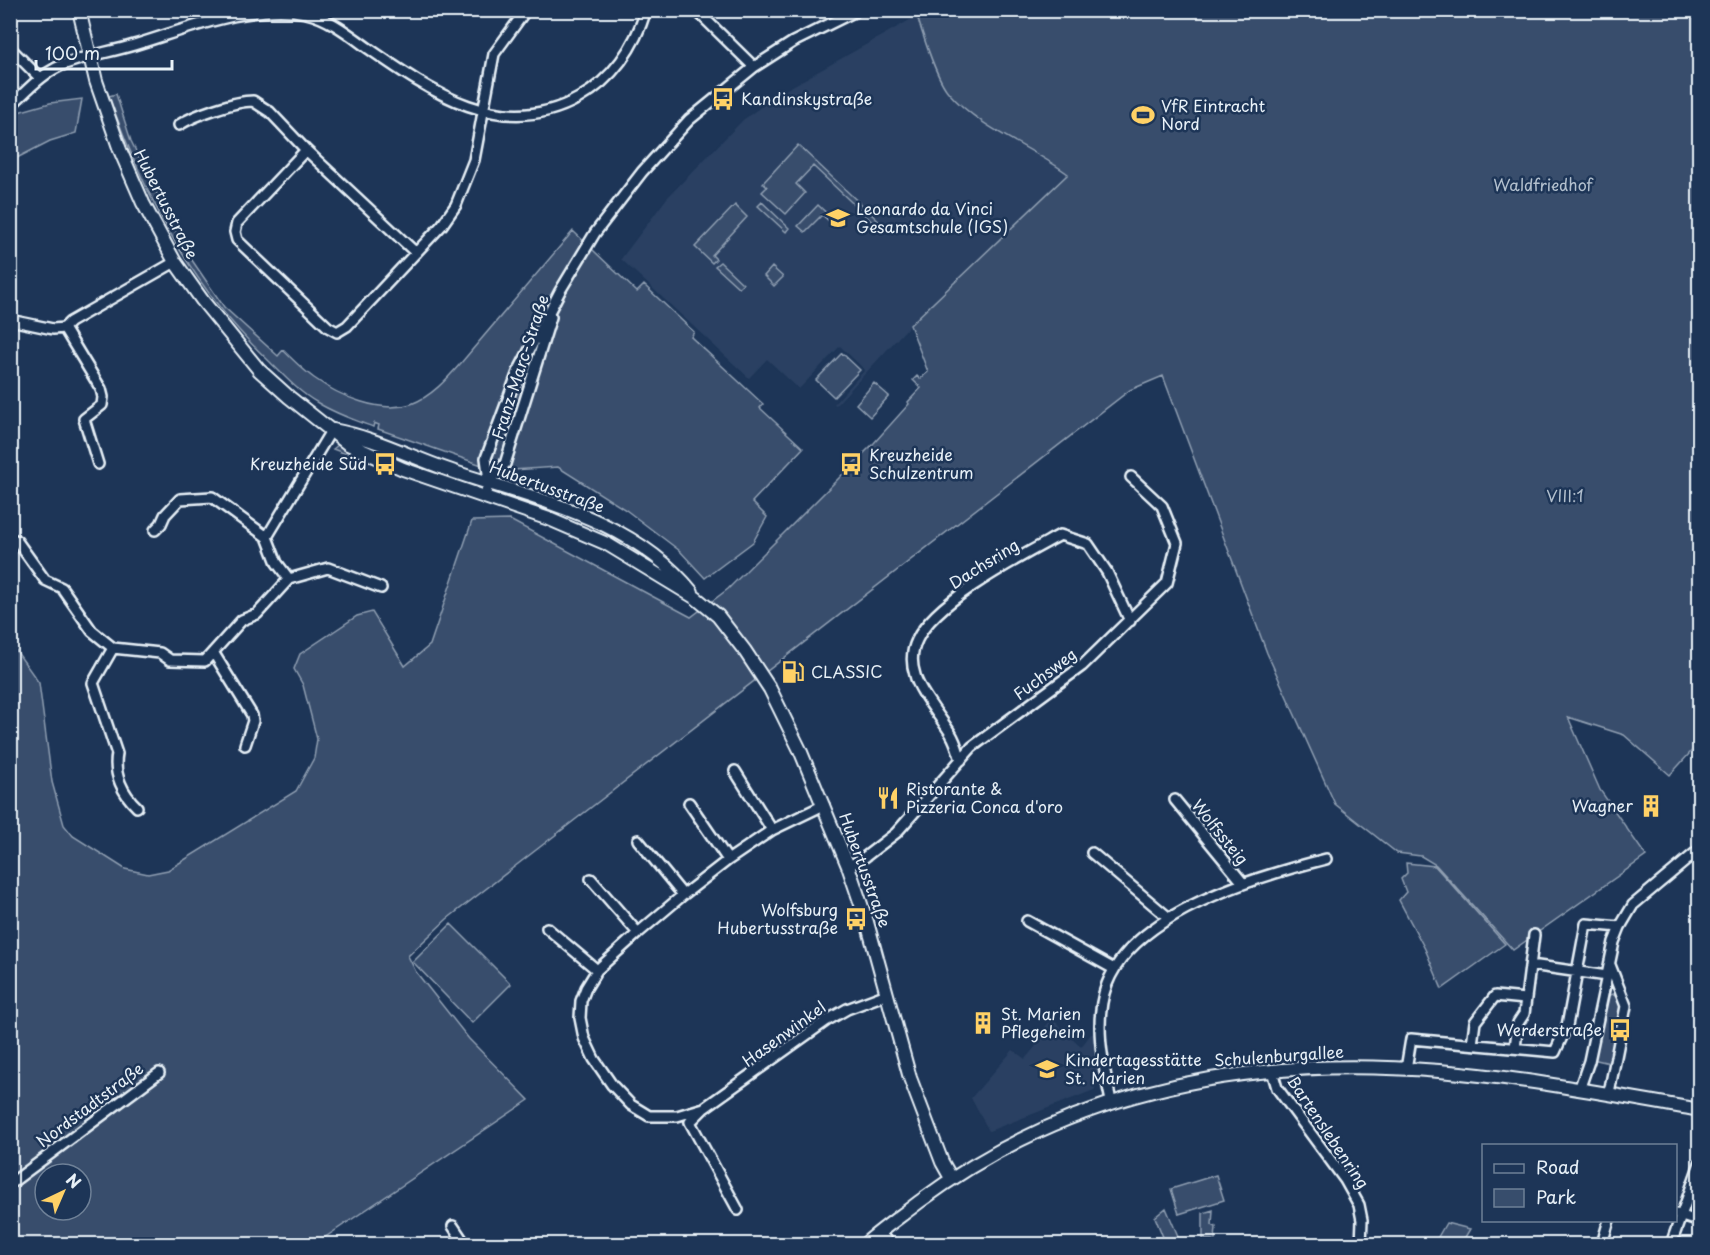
<svg xmlns="http://www.w3.org/2000/svg" width="1710" height="1255" font-family="'Playpen Sans',sans-serif">
<style>
.built{fill:#2a4162}
.green{fill:#374d6c;stroke:#909fb2;stroke-width:1.5;fill-rule:evenodd}
.lines{fill:none;stroke-linecap:round;stroke-linejoin:round}
.street-casing{stroke:#e8f1f8;stroke-width:14}
.secondary-casing{stroke:#e8f1f8;stroke-width:16}
.street{stroke:#1d3557;stroke-width:9}
.secondary{stroke:#1d3557;stroke-width:12}
.labels{text-anchor:middle;stroke-width:5;stroke-linejoin:round;paint-order:stroke}
.poi-label{font-size:16px;fill:#e8f1f8;stroke:#1d3557;text-anchor:start}
.park-label{font-size:16px;fill:#b3c0ce;stroke:#1d3557}
.street-label{font-size:16px;fill:#e8f1f8;stroke:#1d3557}
</style>
<rect width="100%" height="100%" fill="#1d3557"/>
<filter id="ink" filterUnits="userSpaceOnUse"><feTurbulence type="fractalNoise" baseFrequency=".0167" numOctaves="2"/><feDisplacementMap in="SourceGraphic" scale="12" xChannelSelector="R" yChannelSelector="G"/><feConvolveMatrix kernelMatrix="1 2 1 2 8 2 1 2 1" color-interpolation-filters="sRGB"/></filter>
<g filter="url(#ink)">
<path class="built" d="M917,16L930,54L948,92L978,118L1068,174L910,325L836,405L834,404L865,370L840,346L799,389L767,359L749,378L621,259L667,198L743,120L780,93Z
M1052,1019L1073,1037L1072,1039L1081,1047L1091,1034H1094L1099,1079L1094,1090L989,1131L971,1098L1013,1050L1025,1059L1036,1046L1032,1042Z"/>
<path class="green" d="M924,11H1699V743L1670,775L1624,735L1568,717L1600,790L1646,856L1513,950L1436,865L1421,856L1397,853L1335,804L1267,653L1163,376L1130,390L447,919L408,956L416,972L469,1039L529,1100L315,1244H11L10,642L39,683L52,782L64,825L73,836L125,869L148,874L168,870L296,791L314,758L317,739L303,685L294,669L300,654L357,616L372,612L405,666L430,645L472,521L510,520L691,617L728,589L874,443L909,404L908,402L921,388L913,380L917,376L920,379L928,372L910,325L1068,174C1030,146 980,129 949,93C936,79 923,35 917,16ZM45,1174H81V1210H45Z
M116,94L131,141L185,250L224,307L278,356L283,350C293,360 303,370 314,378C339,396 380,414 411,404C431,397 447,379 461,363L573,231L637,292L644,285L694,332L691,337L763,404L760,408L803,448L752,502L767,517L753,542L705,578L680,551L626,510L558,467L499,471L378,429L379,425L374,423L373,427C354,420 336,414 318,403C300,393 285,377 270,362C192,289 144,195 109,96Z
M82,99L76,133L50,141L11,161V114L50,103Z
M798,145L886,228L883,232L813,166L796,184L805,193L786,214L762,192L767,187L763,183Z
M762,202L789,228L786,232L758,206Z
M735,205L747,217L712,255L716,259L712,263L695,247Z
M818,205L839,225L836,227L822,215L805,232L798,226Z
M720,262L743,284L739,288L715,266Z
M772,267L783,277L774,286L764,276Z
M842,353L860,370L834,397L816,380Z
M874,383L889,396L870,417L856,404Z
M353,439L455,475L453,481L359,446Z
M338,445L366,457L364,461L333,449Z
M1406,863L1435,866L1505,944L1442,989L1425,949L1399,900L1406,892L1401,879L1407,873Z
M451,924L511,984L472,1023L413,962Z
M1612,994L1618,998L1621,1009L1610,1063L1592,1059L1607,996Z
M1216,1175L1224,1200L1179,1214L1171,1189Z
M1166,1208L1178,1236L1165,1242L1155,1217Z
M1213,1210L1212,1225L1216,1227L1215,1240L1203,1239V1213Z
M1446,1223L1470,1229L1461,1244H1434Z"/>
<g class="lines">
<g class="street-casing">
<path id="street" d="M696,10L754,67
M10,48L40,78
M10,106C25,93 38,77 56,68C80,56 108,53 134,45C184,30 253,2 306,13C329,18 350,35 368,48C431,92 502,141 579,98C612,80 635,47 646,10
M179,125C194,115 235,101 253,101L270,112L306,150L237,223L235,232L237,240L328,327L337,332L347,326L442,225L456,205L474,160L494,54L526,10
M306,150L416,253
M10,243L12,241
M10,320L53,329L64,328L70,322L175,262
M64,328L101,389L103,397L102,405L84,419L98,464
M489,481L505,464L551,317
M485,496L489,481L486,458L518,372L560,291L595,233L642,172L689,120L754,67L793,42L858,10
M155,530L161,524L165,515L180,499L212,497L267,537
M10,538L17,541L45,580L62,588L92,631L113,648
M289,579L277,563L267,537L332,429
M289,579L328,568L381,588
M113,648L160,653L170,660L205,661L242,620L257,614L289,579
M113,648L93,683L117,754C113,774 123,794 137,807
M213,652L252,715L253,721L245,745
M961,760C958,751 956,742 951,734C942,719 918,690 915,675C911,663 911,652 917,640C935,600 1022,556 1060,535L1088,544L1107,572L1130,621
M735,771L772,830
M1175,800L1243,883
M689,803L728,860
M824,805L772,830L728,860L683,895L638,933L597,970L586,988L581,1001L580,1018L584,1038L594,1059L612,1085L631,1105L649,1116H677L704,1108L826,1021L847,1009L887,994
M638,840L683,895
M1092,853L1169,918
M848,866L861,860L896,833L972,747L1082,666L1167,583L1177,543L1162,506L1131,477
M591,879L638,933
M1027,921L1114,969
M547,928L597,970
M1531,965L1607,976
M1472,1044L1475,1022L1495,996L1525,999
M1515,1048L1518,1023L1524,1014L1534,935
M1406,1069L1411,1039L1555,1052L1567,1026L1586,924L1620,927
M1272,1071L1277,1088L1345,1180L1359,1205L1362,1220L1361,1244
M1579,1090L1589,1061L1614,942L1620,927L1633,905L1700,849
M1609,1093L1626,1006L1610,965
M1111,1101C1103,1064 1093,1021 1107,984C1135,912 1258,876 1326,859
M703,1109L690,1122L738,1210
M10,1184L159,1073
M1676,1214L1700,1222
M453,1226L465,1244
M879,1232L889,1244
M1602,1244L1609,1220
M1671,1244L1700,1163"/>
</g>
<g class="secondary-casing">
<path id="secondary" d="M79,10L96,81L120,150L143,203L175,262L202,300L259,370L289,397L348,444L403,469L549,519L607,544L696,598L718,616L745,651L770,689L800,750L848,866L867,922L910,1078L942,1162L951,1178
M333,430C372,437 409,456 446,469C532,499 632,517 692,592
M865,1244C882,1229 901,1216 919,1202C1072,1088 1251,1055 1439,1071C1526,1078 1613,1095 1700,1110"/>
</g>
<use href="#street" class="street"/>
<use href="#secondary" class="secondary"/>
</g>
</g>
<defs>
<g id="bus-bare" transform="scale(1.8)"><path d="M-5-6H5V4H4V6H2V4H-2V6H-4V4H-5ZM-3.5-4V0h7V-4ZM-3.5 1.2v1.5H-2V1.2ZM2 1.2v1.5H3.5V1.2Z" fill="#ffd166" stroke="#1d3557" stroke-width="2.5" paint-order="stroke"/></g>
<g id="stadium-bare" transform="scale(1.8)"><path d="M0-5a6.5 5 0 1 0 0 10a6.5 5 0 1 0 0-10ZM-3.5-1.8h7v3.6h-7Z" fill="#ffd166" stroke="#1d3557" stroke-width="2.5" paint-order="stroke"/></g>
<g id="school-bare" transform="scale(1.8)"><path d="M0-5L7-2L0 1L-7-2ZM-4 1L0 2.5L4 1V4Q0 6-4 4Z" fill="#ffd166" stroke="#1d3557" stroke-width="2.5" paint-order="stroke"/></g>
<g id="fuel-bare" transform="scale(1.8)"><path d="M-5.5-6h7V0h2V4h1.3V-2.5L3-4.5l.8-.8L6-3V5H2.5V1h-1V6h-7ZM-4.2-4.7v3.2H.2V-4.7Z" fill="#ffd166" stroke="#1d3557" stroke-width="2.5" paint-order="stroke"/></g>
<g id="restaurant-bare" transform="scale(1.8)"><path d="M-5-6h1v4h1v-4h1v4h1v-4h1v5L-1.5 .5V6h-2V.5L-5-1ZM5-6V6H3V1.5H1.5Q1.5-4 5-6Z" fill="#ffd166" stroke="#1d3557" stroke-width="2.5" paint-order="stroke"/></g>
<g id="building-bare" transform="scale(1.8)"><path d="M-4-6H4V6H1V3H-1V6H-4ZM-2.5-4.3h1.7v1.8h-1.7ZM.8-4.3h1.7v1.8H.8ZM-2.5-1h1.7V.8h-1.7ZM.8-1h1.7V.8H.8Z" fill="#ffd166" stroke="#1d3557" stroke-width="2.5" paint-order="stroke"/></g>
</defs>
<g fill-rule="evenodd">
<use href="#bus-bare" x="723" y="99"/>
<use href="#stadium-bare" x="1143" y="115"/>
<use href="#school-bare" x="838" y="218"/>
<use href="#bus-bare" x="385" y="464"/>
<use href="#bus-bare" x="851" y="464"/>
<use href="#fuel-bare" x="793" y="672"/>
<use href="#restaurant-bare" x="888" y="798"/>
<use href="#building-bare" x="1651" y="806"/>
<use href="#bus-bare" x="856" y="919"/>
<use href="#building-bare" x="983" y="1023"/>
<use href="#bus-bare" x="1620" y="1030"/>
<use href="#school-bare" x="1047" y="1069"/>
</g>
<g class="labels">
<g class="poi-label">
<text x="741" y="105">Kandinskystraße</text>
<text x="1161" y="112">VfR Eintracht<tspan x="1161" dy="18">Nord</tspan></text>
<text x="856" y="215">Leonardo da Vinci<tspan x="856" dy="18">Gesamtschule (IGS)</tspan></text>
<text x="869" y="461">Kreuzheide<tspan x="869" dy="18">Schulzentrum</tspan></text>
<text x="367" y="470" text-anchor="end">Kreuzheide Süd</text>
<text x="811" y="678">CLASSIC</text>
<text x="906" y="795">Ristorante &amp;<tspan x="906" dy="18">Pizzeria Conca d'oro</tspan></text>
<text x="1633" y="812" text-anchor="end">Wagner</text>
<text x="838" y="916" text-anchor="end">Wolfsburg<tspan x="838" dy="18">Hubertusstraße</tspan></text>
<text x="1001" y="1020">St. Marien<tspan x="1001" dy="18">Pflegeheim</tspan></text>
<text x="1602" y="1036" text-anchor="end">Werderstraße</text>
<text x="1065" y="1066">Kindertagesstätte<tspan x="1065" dy="18">St. Marien</tspan></text>
</g>
<g class="park-label">
<text x="1543" y="191">Waldfriedhof</text>
<text x="1565" y="502">VIII:1</text>
</g>
<g class="street-label">
<text transform="translate(166 204) rotate(63)" y="6">Hubertusstraße</text>
<text transform="translate(520 367) rotate(-72)" y="6">Franz-Marc-Straße</text>
<text transform="translate(547 487) rotate(20)" y="6">Hubertusstraße</text>
<text transform="translate(984 564) rotate(-32)" y="6">Dachsring</text>
<text transform="translate(1045 674) rotate(-37)" y="6">Fuchsweg</text>
<text transform="translate(1220 832) rotate(51)" y="6">Wolfssteig</text>
<text transform="translate(865 870) rotate(70)" y="6">Hubertusstraße</text>
<text transform="translate(784 1034) rotate(-36)" y="6">Hasenwinkel</text>
<text transform="translate(1279 1056) rotate(-4)" y="6">Schulenburgallee</text>
<text transform="translate(90 1105) rotate(-37)" y="6">Nordstadtstraße</text>
<text transform="translate(1328 1132) rotate(56)" y="6">Bartenslebenring</text>
</g>
</g>
<rect width="1710" height="1255" fill="none" stroke="#1d3557" stroke-width="36"/>
<rect x="18" y="18" width="1674" height="1219" fill="none" stroke="#e8f1f8" stroke-width="2" filter="url(#ink)"/>
<rect x="1482" y="1144" width="195" height="78" fill="#1d3557" stroke="#6e8097" stroke-width="1.5"/>
<rect x="1494" y="1164" width="30" height="9" fill="#1d3557" stroke="#6e8097" stroke-width="1.5"/>
<text x="1536" y="1174" font-size="18" fill="#e8f1f8">Road</text>
<rect x="1494" y="1189" width="30" height="18" fill="#374d6c" stroke="#6e8097" stroke-width="1.5"/>
<text x="1536" y="1204" font-size="18" fill="#e8f1f8">Park</text>
<g transform="translate(63 1192) rotate(44)"><circle r="28" fill="#1d3557" stroke="#6e8097" stroke-width="1.5"/>
<path d="M0-4.5L10 22L0 15L-10 22Z" fill="#ffd166"/>
<text y="-9" font-size="16" font-weight="bold" text-anchor="middle" fill="#e8f1f8">N</text>
</g>
<path d="M36 60v9h136v-9" fill="none" stroke="#e8f1f8" stroke-width="3"/>
<text x="45" y="60" font-size="18" fill="#e8f1f8" stroke="#1d3557" stroke-width="4.5" paint-order="stroke">100 m</text>
</svg>
